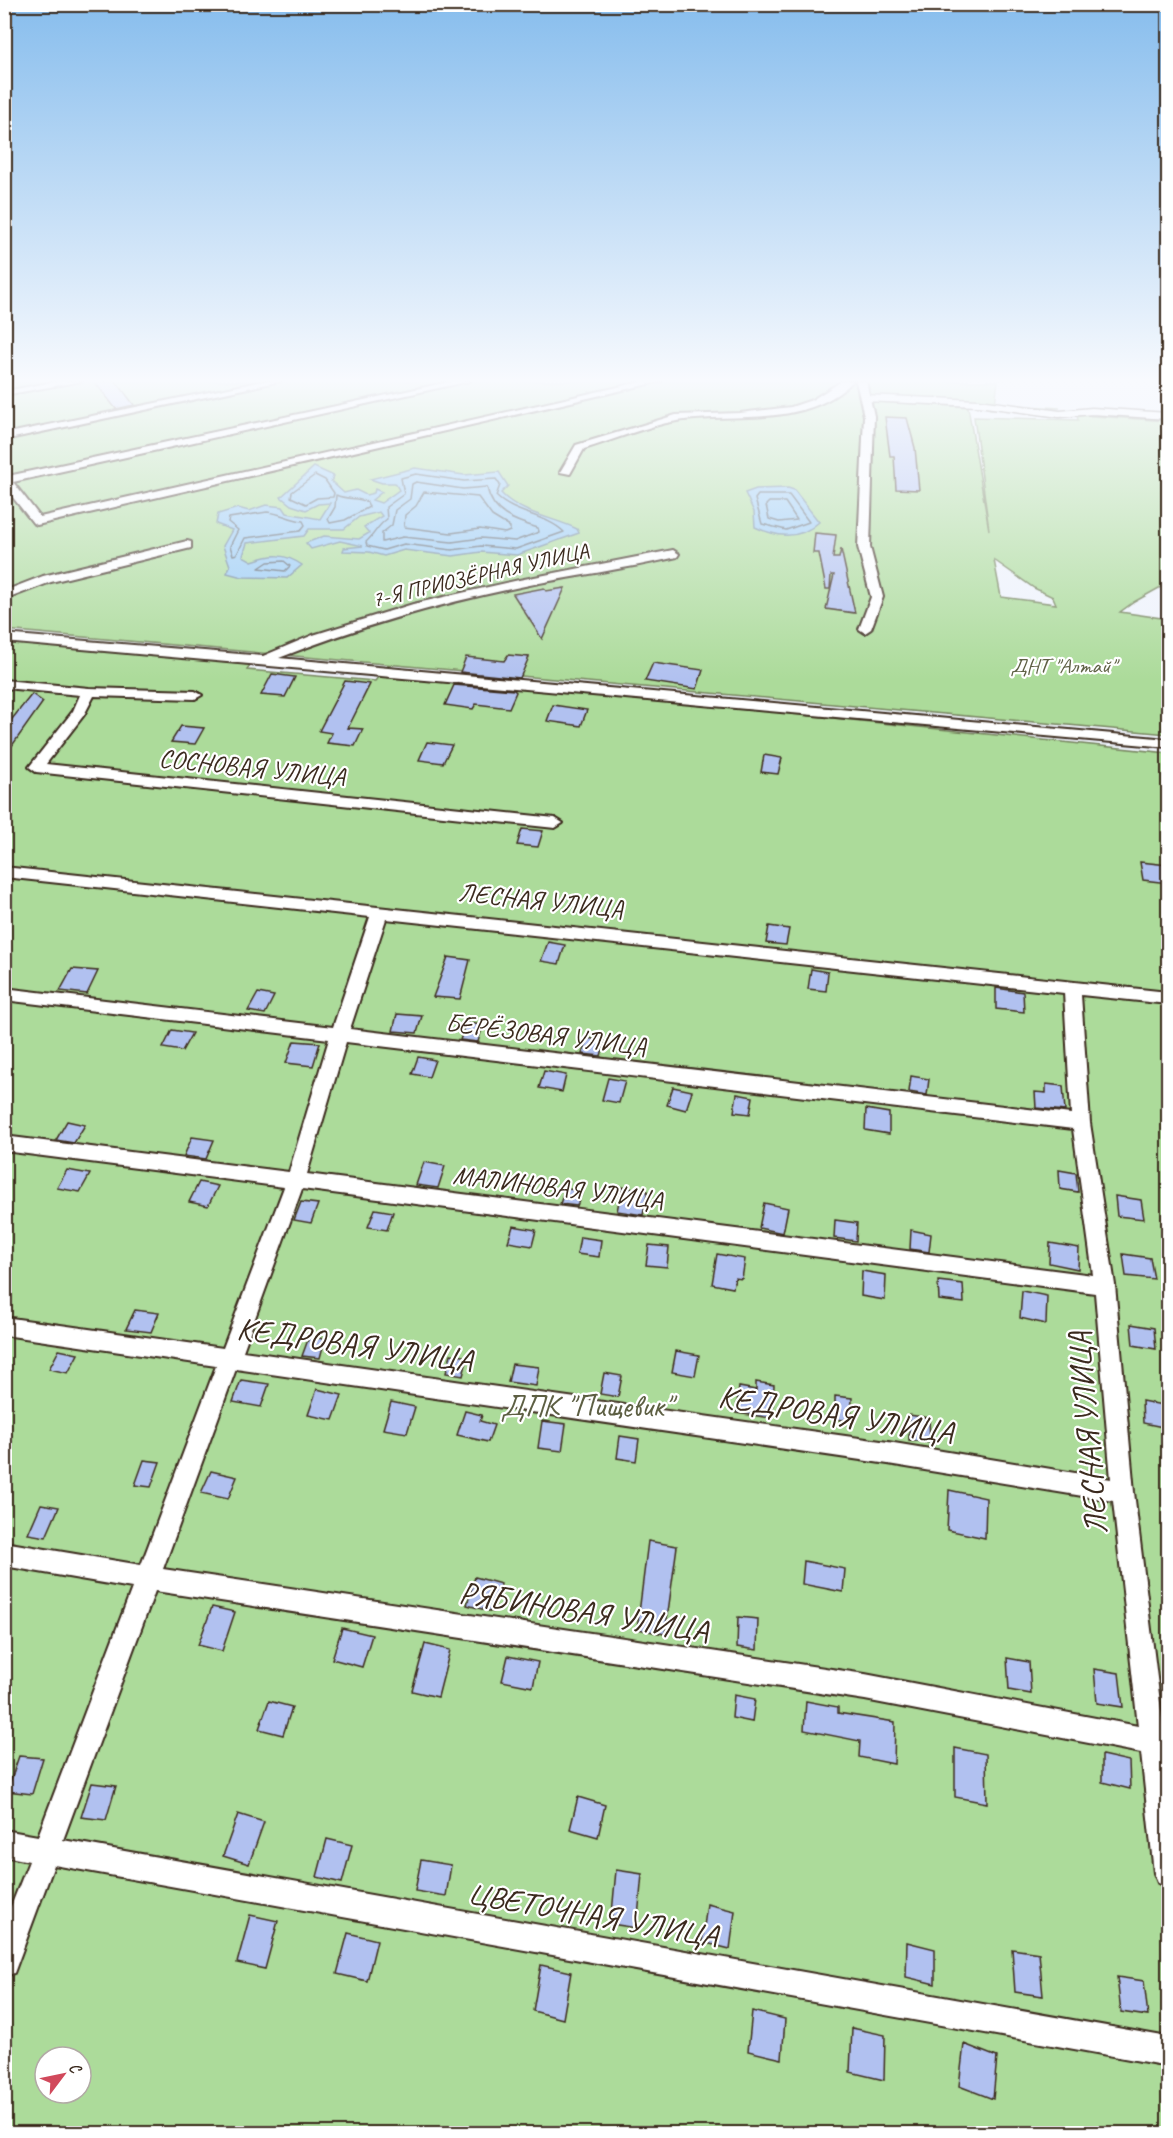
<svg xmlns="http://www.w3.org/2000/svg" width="1173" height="2138" font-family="Caveat,sans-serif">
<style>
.green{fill:#acdb9a;stroke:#74825c;stroke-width:1.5;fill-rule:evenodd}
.water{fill:#97caf4;stroke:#728a9e;stroke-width:1.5}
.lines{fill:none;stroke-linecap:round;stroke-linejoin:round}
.shore{stroke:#606a74;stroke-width:1.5}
.building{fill:#b1c1f0;stroke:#3b2a1e;stroke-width:1.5}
.lane-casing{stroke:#3b2a1e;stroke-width:9}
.street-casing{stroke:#3b2a1e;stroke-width:4}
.lane{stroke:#fff;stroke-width:6}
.street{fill:#fff;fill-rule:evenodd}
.labels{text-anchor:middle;stroke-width:4.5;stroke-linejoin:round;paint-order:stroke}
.far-street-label{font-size:22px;fill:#3b2a1e;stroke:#fff}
.far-park-label{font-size:22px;fill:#5d5f43;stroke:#fff}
.street-label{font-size:26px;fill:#3b2a1e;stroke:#fff}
.near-street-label{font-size:32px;fill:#3b2a1e;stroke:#fff}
.near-park-label{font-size:32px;fill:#5d5f43;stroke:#fff}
</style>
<rect width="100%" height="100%" fill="#eff3fc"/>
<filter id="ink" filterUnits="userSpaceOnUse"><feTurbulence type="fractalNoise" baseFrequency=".0167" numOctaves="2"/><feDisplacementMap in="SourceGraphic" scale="12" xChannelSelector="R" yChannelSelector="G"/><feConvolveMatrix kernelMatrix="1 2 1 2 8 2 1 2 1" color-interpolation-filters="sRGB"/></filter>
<g filter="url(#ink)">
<path class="green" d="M5,381H866L869,401L968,407L989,530L974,417L1078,420L1077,415L1168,421V583L1134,602L1120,612L1168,619V734L5,630ZM994,560L1034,588L1053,597L1056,604L1001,597Z
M868,381H998L995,404L1060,408L990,409L981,405L869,397Z
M4,642L250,665L247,670L375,681L379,676L660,700L1168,753V2133H5ZM45,2057H81V2093H45Z"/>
<path class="water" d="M314,467L334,476L331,481L344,493L356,490L366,495L374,493L375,489L382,492L372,500L381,503L399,490L395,483H382L370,479L415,468L464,475L499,472L508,486L501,493C520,514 553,517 577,529L579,533L517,555L481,552L453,556L404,550L384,556L369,552L343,551L344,548L363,546L340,541L311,549L306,543L324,536L359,539L369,533L364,527L382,516L379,512L359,517L344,529H309L304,536L247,543L243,556L252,561C273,554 284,553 302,565L287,578L242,577L227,573L230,566L223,546L232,530L216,524L218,514L238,508L249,511L266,505L283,507L287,513L320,519L330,503L318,504L306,510L291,505L281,497Z
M788,488L794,490L819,522C800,540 778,538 755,527L754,512L745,493L756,489Z"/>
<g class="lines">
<path class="shore" d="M416,474L464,481L496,479L500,485L496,496C515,515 546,514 564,532L516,549L481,546L452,550L404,544L384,550L367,546L366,542C375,534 377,526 387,519L386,507L404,494L401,478Z
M315,475L325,480L334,493L333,497L317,498L306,504L291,497L292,492Z
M416,482L463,489L487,487C492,514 514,521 538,528L539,532L515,541L481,538L452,542L403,537L382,542V533L392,525L395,510L410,499L412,484Z
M424,492L478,497L492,516L510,527V531L505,533L480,529L451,533L404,527L405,515L416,506Z
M336,495C347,500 356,497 367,502L369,507L345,520L330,523L328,519L335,507Z
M758,495H789L809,522L786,530L762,524L755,499Z
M769,502H785L797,520L779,522L769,519L766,505Z
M267,512C280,513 289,519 303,521L305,525L300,531L245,538L237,554L233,555L230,546L238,530L228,522L229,518Z
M284,561L290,566L285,571L259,568L268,562Z"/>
</g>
<path class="building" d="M94,381H116L134,405L116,409Z
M885,417L907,418L915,448L919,490L896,489L894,456H890Z
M815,533L836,535L833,558H839L841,549L855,613L826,609L834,575H831L830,589H826L819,553H813Z
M544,588L546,591L565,588L542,639L513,594Z
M508,655L529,657L520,678L460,672L466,657L504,661Z
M653,663L703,670L697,689L645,681Z
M272,674L295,677L285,697L261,695Z
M345,681L370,684L348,728L363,729L355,746L327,743L332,733L319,731Z
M454,685L514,690L516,692L509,708L476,704L473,709L445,705Z
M32,694L43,702L4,757V729Z
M553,705L587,710L581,726L547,721Z
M181,726L204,728L195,744L171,742Z
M427,742L452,745L443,763L419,760Z
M764,755L782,758L778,774L761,772Z
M522,829L543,831L538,847L517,845Z
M1140,862L1168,865V883L1143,880Z
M769,926L789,929L786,945L766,943Z
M548,942L565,945L559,964L541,961Z
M448,957L470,960L460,999L433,997Z
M72,969L98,971L87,994L60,991Z
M811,969L828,972L826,991L808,989Z
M996,988L1023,992L1024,1012L996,1009Z
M258,993L274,996L265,1014L248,1011Z
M397,1014L422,1016L417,1033L393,1031Z
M466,1023L483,1025L478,1042L460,1040Z
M172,1030L192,1033L182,1051L163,1048Z
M587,1038L605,1041L601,1056L582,1054Z
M294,1041L320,1043L313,1066L286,1063Z
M418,1057L435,1060L429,1077L412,1074Z
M544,1071L566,1075L562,1092L539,1088Z
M911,1076L929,1079L927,1095L909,1092Z
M608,1078L625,1081L619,1103L602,1100Z
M1046,1084L1063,1086L1065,1111L1036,1108L1035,1092L1046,1093Z
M673,1087L692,1091L686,1110L667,1105Z
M737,1094L753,1097L750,1114L734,1112Z
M866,1109L889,1113V1134L865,1130Z
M67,1121L85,1125L74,1143L56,1140Z
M192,1137L214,1140L206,1159L184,1156Z
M424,1162L445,1166L438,1188L416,1185Z
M67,1170L90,1174L80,1192L57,1188Z
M1059,1170L1076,1173L1078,1192L1060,1189Z
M199,1182L218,1186L208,1206L189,1202Z
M622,1187L648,1191L643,1215L617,1211Z
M565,1188L582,1192L577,1206L560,1204Z
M1115,1196L1141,1200L1144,1219L1117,1216Z
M301,1202L318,1204L311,1223L294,1220Z
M764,1203L788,1208L783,1233L759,1228Z
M375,1209L393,1212L387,1230L368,1227Z
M835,1220L857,1223L856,1241L834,1238Z
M513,1226L536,1230L532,1246L508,1242Z
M911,1230L931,1234L929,1252L910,1249Z
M580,1237L601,1240L599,1257L577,1254Z
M1050,1243L1079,1248L1078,1269L1049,1263Z
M649,1245L669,1247L667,1267L646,1265Z
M717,1254L745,1259L742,1279L735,1278L733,1288L712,1284Z
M1123,1254L1150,1258L1154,1279L1126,1276Z
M862,1271L886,1275L885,1300L861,1296Z
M938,1281L963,1284L964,1303L939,1300Z
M1022,1291L1047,1296L1046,1324L1020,1318Z
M135,1310L159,1313L151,1332L126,1329Z
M1131,1324L1154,1328L1156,1349L1133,1345Z
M309,1337L325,1339L320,1358L302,1356Z
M59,1350L78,1354L68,1373L49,1369Z
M676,1351L699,1355L695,1376L672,1372Z
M451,1354L468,1357L463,1376L446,1373Z
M512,1364L539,1367L536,1386L508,1382Z
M604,1373L622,1376L618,1397L600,1394Z
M241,1380L269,1384L261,1407L233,1402Z
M756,1382L774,1385L772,1418L736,1413L739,1387L756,1390Z
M317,1389L342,1395L333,1420L308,1415Z
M835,1396L852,1398L851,1421L835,1419Z
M1142,1401L1168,1406V1428L1143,1423Z
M391,1402L415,1407L407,1433L383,1429Z
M465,1411L482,1415L480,1421L494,1425L488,1442L457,1435Z
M909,1415L929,1418L930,1443L909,1440Z
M542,1421L566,1424L562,1451L538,1448Z
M620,1436L639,1439L636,1461L617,1458Z
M144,1460L160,1462L151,1487L135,1485Z
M211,1471L237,1477L228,1499L201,1493Z
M949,1490L986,1498L985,1538L947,1530Z
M41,1504L59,1507L46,1537L28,1534Z
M648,1541L677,1546L665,1634L637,1629Z
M804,1561L845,1569L843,1592L802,1584Z
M475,1577L501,1584L493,1612L467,1605Z
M212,1607L235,1612L222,1651L198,1645Z
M738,1617L758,1619L757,1650L737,1647Z
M342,1628L372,1635L362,1667L332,1659Z
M425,1644L450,1650L438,1697L412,1691Z
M508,1656L538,1662L533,1687L502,1681Z
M1007,1658L1029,1662L1031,1694L1009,1690Z
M1094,1669L1119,1673L1123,1707L1097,1703Z
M734,1695L755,1699L752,1722L732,1718Z
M269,1701L292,1707L283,1735L259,1729Z
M806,1701L838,1707V1713L895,1722L894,1764L859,1757L860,1741L804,1730Z
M955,1748L986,1754L987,1803L955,1797Z
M1102,1755L1129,1761L1130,1789L1102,1782Z
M19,1756L43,1758L32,1794L7,1791Z
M92,1783L116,1786L106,1820L81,1817Z
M578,1797L605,1805L598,1837L570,1829Z
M238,1814L264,1822L249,1864L223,1856Z
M327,1839L352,1845L342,1883L317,1877Z
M421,1860L451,1865L446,1896L415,1891Z
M616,1870L642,1874L637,1928L611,1924Z
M707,1904L735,1911L730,1949L702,1942Z
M250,1915L278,1921L265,1969L237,1963Z
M348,1933L377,1940L367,1981L337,1974Z
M907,1942L935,1949V1984L906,1977Z
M1012,1949L1039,1953L1043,1996L1015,1992Z
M541,1965L571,1972L563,2019L533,2011Z
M1117,1977L1144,1981L1148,2016L1121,2012Z
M752,2011L785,2019L782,2059L748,2051Z
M852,2028L885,2035L884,2080L850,2072Z
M964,2044L997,2057L993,2099L959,2086Z"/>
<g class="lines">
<g class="lane-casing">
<path id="lane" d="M864,398L978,403L1060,414L1092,411L1168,416"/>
</g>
<g class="street-casing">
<path id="street" d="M59,381H82L10,394L5,391Z
M263,381H281L4,440V434Z
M453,381H470L13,482L40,517L645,381H662L37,525L33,523L4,486V475L8,476Z
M842,381H853C806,429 736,412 677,421C646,426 614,440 584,449L570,474L560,472L576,445L676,415L740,413L791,407L812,400Z
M856,381H866L874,416L870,547L883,597L871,629L865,633L859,629L871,597L858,547L864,416Z
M187,541L191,542V548L51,582L4,600V591L43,576Z
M673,550L679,554L677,557C626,569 572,576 520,587C438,604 358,627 279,658L1168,739V747L4,642V634L263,656L313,635L413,604L519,580Z
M4,680L89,688L195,691L202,695L195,699L94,696L84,715L46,764L555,818L563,823L555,828L36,772L29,767L73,711L80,695L4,688Z
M4,867L1168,992V1004L1081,995L1090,1123L1115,1285L1134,1492L1168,1767V1886L1158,1883L1154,1873L1141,1753L865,1700L155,1591L63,1840L1168,2037V2066L54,1865L14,1973L4,1977V1924L29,1861L4,1856V1830L38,1836L132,1588L4,1566V1542L141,1565L216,1366L4,1335V1317L223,1348L284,1187L4,1151V1136L289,1172L329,1039L4,1000V988L333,1027L370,917L4,877ZM386,919L1064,993L1071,1114L350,1029ZM346,1042L1073,1129L1093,1275L307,1174ZM302,1189L1095,1293L1111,1479L888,1442L243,1351ZM236,1369L888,1464L1113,1501L1138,1726L865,1674L163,1569Z"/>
</g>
<use href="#lane" class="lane"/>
<use href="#street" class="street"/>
</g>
</g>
<linearGradient id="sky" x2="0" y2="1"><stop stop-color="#87bded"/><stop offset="0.56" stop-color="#f8fafe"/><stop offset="1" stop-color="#f8fafe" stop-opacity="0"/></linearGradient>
<rect width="1173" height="680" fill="url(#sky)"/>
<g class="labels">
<g class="far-street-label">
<text transform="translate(480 574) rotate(-13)" y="8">7-Я ПРИОЗЁРНАЯ УЛИЦА</text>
</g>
<g class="far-park-label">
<text x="1063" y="673">ДНТ "Алтай"</text>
</g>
<g class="street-label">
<text transform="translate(252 767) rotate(6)" y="9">СОСНОВАЯ УЛИЦА</text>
<text transform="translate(541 900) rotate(6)" y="9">ЛЕСНАЯ УЛИЦА</text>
<text transform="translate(546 1034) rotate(7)" y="9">БЕРЁЗОВАЯ УЛИЦА</text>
<text transform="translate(558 1187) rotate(7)" y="9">МАЛИНОВАЯ УЛИЦА</text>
</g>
<g class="near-street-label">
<text transform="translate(355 1344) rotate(8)" y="11">КЕДРОВАЯ УЛИЦА</text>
<text transform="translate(836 1414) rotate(9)" y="11">КЕДРОВАЯ УЛИЦА</text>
<text transform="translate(1087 1433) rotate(-95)" y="11">ЛЕСНАЯ УЛИЦА</text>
<text transform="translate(584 1611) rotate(9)" y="11">РЯБИНОВАЯ УЛИЦА</text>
<text transform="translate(593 1914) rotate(10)" y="11">ЦВЕТОЧНАЯ УЛИЦА</text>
</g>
<g class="near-park-label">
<text x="586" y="1416">ДПК "Пищевик"</text>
</g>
</g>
<rect width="1173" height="2138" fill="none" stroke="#fff" stroke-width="24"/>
<rect x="12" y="12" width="1149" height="2114" fill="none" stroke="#3b2a1e" stroke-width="2" filter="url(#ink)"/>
<g transform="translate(63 2075) rotate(58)"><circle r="28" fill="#ffffff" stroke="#b1aaa5" stroke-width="1.5"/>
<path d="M0-4.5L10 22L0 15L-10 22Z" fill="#d1495b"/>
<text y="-9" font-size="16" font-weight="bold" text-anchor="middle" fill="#3b2a1e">С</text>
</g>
</svg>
